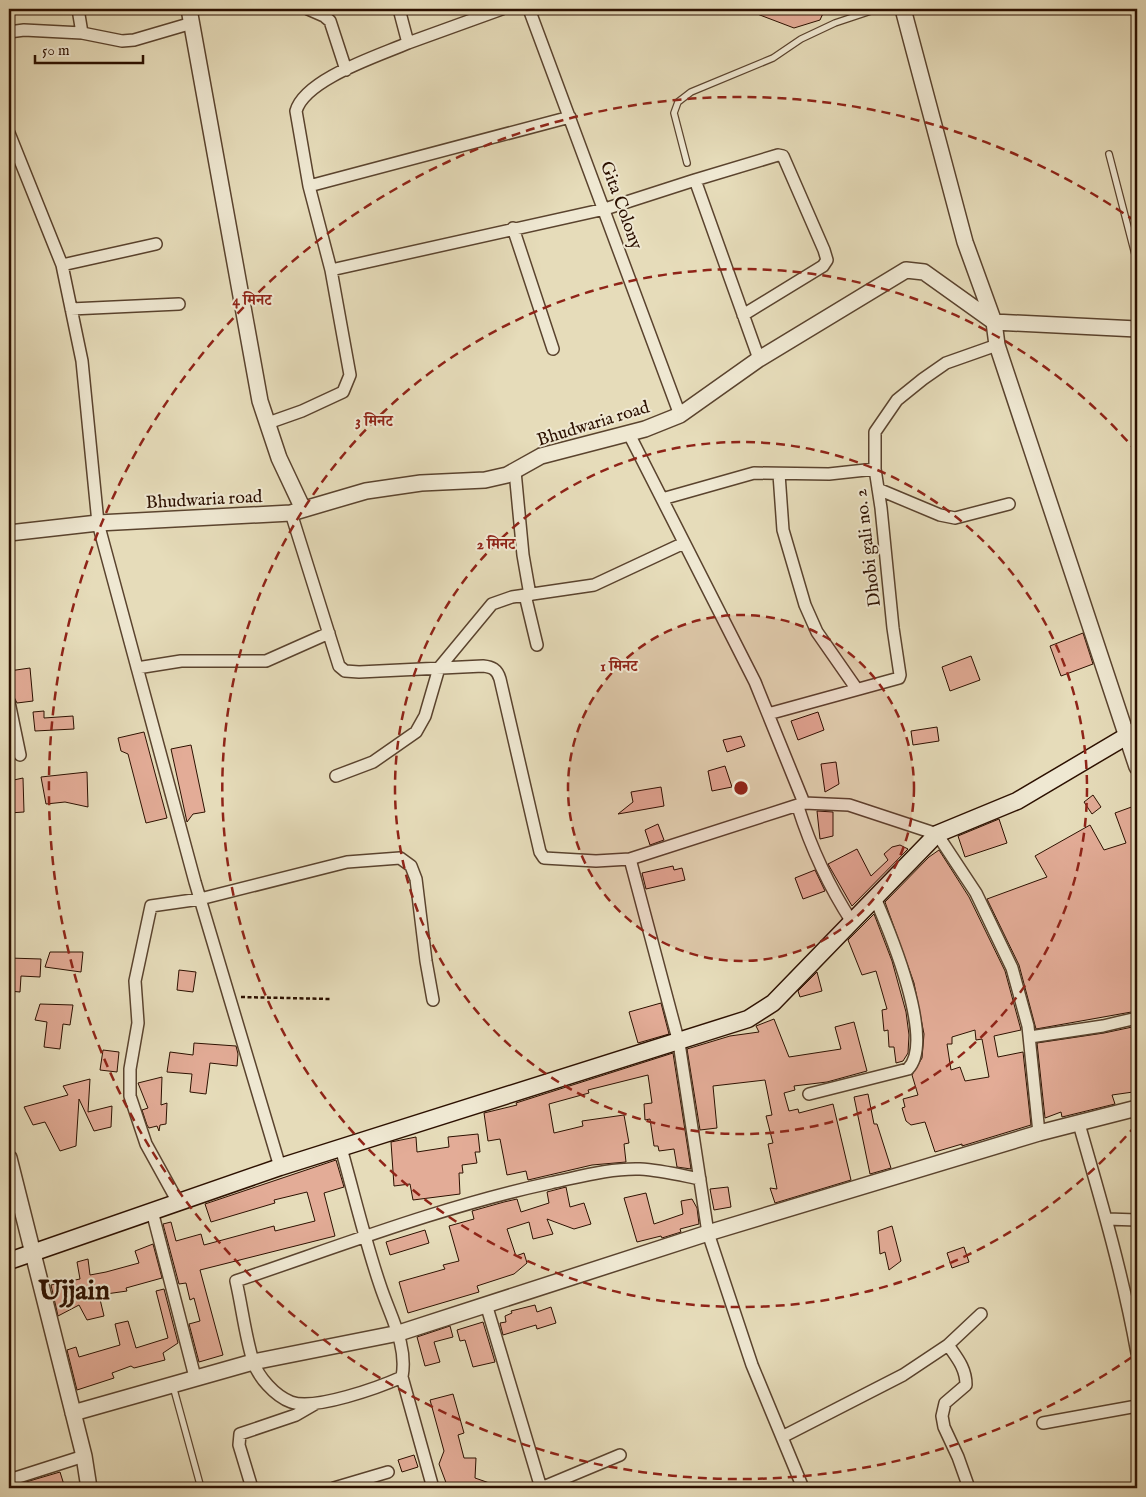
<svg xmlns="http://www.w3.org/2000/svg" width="1146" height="1497" font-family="'IM FELL English','Noto Serif Devanagari',serif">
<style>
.building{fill:#e3ac97;stroke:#2c1000;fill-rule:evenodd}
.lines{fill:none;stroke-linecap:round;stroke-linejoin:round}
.service-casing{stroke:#5a432e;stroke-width:8}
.minor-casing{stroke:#5a432e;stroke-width:14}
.tertiary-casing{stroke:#5a432e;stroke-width:18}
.secondary-casing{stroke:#2c1000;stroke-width:19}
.path{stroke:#2c1000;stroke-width:2.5;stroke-dasharray:4 2.5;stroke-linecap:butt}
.service{stroke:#efe8d2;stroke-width:5.5}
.minor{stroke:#efe8d2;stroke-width:11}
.tertiary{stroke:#efe8d2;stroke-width:15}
.secondary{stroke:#efe8d2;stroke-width:16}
.ring{fill:none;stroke:#8f2418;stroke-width:2.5;stroke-dasharray:9 6}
.labels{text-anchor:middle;stroke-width:4;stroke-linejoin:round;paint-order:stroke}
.street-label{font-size:18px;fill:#2c1000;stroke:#efe8d2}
.town-label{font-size:28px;font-weight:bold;fill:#2c1000;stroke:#efe8d2}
.centre{fill:#8f2418;stroke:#efe8d2;stroke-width:2.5}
.ring-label{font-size:15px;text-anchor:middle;font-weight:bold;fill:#8f2418;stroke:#efe8d2;stroke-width:4;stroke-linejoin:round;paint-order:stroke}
</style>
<rect width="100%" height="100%" fill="#e6dcba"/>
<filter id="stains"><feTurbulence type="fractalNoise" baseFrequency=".004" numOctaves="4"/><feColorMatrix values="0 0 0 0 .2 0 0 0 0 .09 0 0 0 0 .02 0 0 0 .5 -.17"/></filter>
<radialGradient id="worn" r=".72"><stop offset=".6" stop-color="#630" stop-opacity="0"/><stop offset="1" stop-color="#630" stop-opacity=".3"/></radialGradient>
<path class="building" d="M744,9H825L820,20L794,28Z
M1083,633L1093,664L1061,676L1050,646Z
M971,656L980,680L950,691L942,667Z
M30,668L33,701L17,703L14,697L9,695V671Z
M44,711V718L73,716L74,729L35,731L33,712Z
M818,712L824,730L798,740L791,721Z
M937,727L939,741L913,745L911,731Z
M144,732L167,818L146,823L128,754L121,751L118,738Z
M741,736L745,746L727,752L723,740Z
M191,745L205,812L193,814L187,822L171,749Z
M836,762L839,784L825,792L821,764Z
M725,766L732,787L712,791L708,771Z
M87,772L88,807L65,802L46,804L41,777Z
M23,778L24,812L9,813V781Z
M661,787L664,806L618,814L633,802L631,792Z
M1093,795L1101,807L1092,814L1084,802Z
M1137,805V1011L1036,1029L1019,965L987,899L1047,877L1035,856L1090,825L1104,850L1126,843L1115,813Z
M817,811L833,812V836L820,839Z
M999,819L1007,843L965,857L958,836Z
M658,824L664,840L650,845L645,830Z
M900,845L908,849L852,906L828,864L857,849L871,876L888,860L884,854L892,847Z
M939,850L969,897L1005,971L1021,1030L994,1036L998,1057L1023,1052L1031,1125L962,1146V1144L935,1152L925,1122L911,1125L906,1121L902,1108L905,1107L903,1099L918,1095L912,1075L922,1058L924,1034L914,983L885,902L929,857ZM975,1030L976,1040L982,1039L989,1077L965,1081L960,1067L951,1070L947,1044H952V1037Z
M673,866L674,870L682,868L685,880L646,889L642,873Z
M815,870L825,891L803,899L795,878Z
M874,914L892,961L906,1012L909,1035L908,1053L903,1061L896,1063L894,1047H889L888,1030L884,1031L882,1010L887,1009L876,971L862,975L848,940Z
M50,952H83L81,972L45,967Z
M9,958L41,959L40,977L21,976L20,992L9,991Z
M179,970L196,972L193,992L177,990Z
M817,972L822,991L800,997L798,991Z
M661,1003L669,1034L638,1043L629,1012Z
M40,1004L73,1005L70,1025L63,1024L60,1049L44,1047L47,1022L35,1020Z
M774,1019L789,1057L841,1049L835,1027L854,1022L867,1071L827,1082L794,1086L795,1090L784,1093L789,1111L798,1109L799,1113L833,1104L851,1180L775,1203L770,1188L777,1189L768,1144L773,1143L766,1116L772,1115L765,1080L713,1086L717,1128L700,1130L687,1049L730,1036L759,1032L756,1026Z
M1137,1026V1052L1133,1053L1137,1084L1132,1086L1133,1092L1112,1095L1115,1104L1062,1117L1061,1112L1045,1118L1037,1043L1104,1033Z
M194,1043L236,1046L238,1054L237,1066L210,1063L206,1094L190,1092L192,1074L167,1072L170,1052L193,1055Z
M103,1050L119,1052L117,1072L100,1070Z
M673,1053L691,1169L677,1167L674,1149L659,1151L658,1146H654L650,1119L645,1120L644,1104L652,1103L648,1075L588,1090L589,1093L549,1104L554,1133L583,1126L582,1121L624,1115L629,1143L624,1144L626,1162L592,1165L528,1180L526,1171L507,1175L500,1139L488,1141L484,1113L517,1105L516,1103Z
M162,1077L161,1105L167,1103L166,1124L160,1125L159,1131L157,1126L149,1128L147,1125L142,1110L148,1108L138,1083Z
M90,1079L88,1112L112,1106L111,1127L94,1131L79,1099L76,1146L60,1151L45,1122L33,1125L24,1107L68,1095L63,1086Z
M868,1094L874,1124H877L891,1168L870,1174L854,1097Z
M478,1134L480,1152H475L477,1163L462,1165L463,1173H459L460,1194L413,1200L410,1184L394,1186L391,1142L416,1137L417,1152L449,1147L448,1137Z
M336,1160L344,1187L324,1193L335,1236L200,1270L223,1355L199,1362L189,1324L200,1321L194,1298L190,1300L186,1283L179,1284L163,1224L171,1222L176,1241L201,1234L204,1245L274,1226L275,1231L315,1221L307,1192L274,1200L275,1203L211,1222L205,1204Z
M566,1187L570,1207L584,1203L591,1224L574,1229L547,1219L553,1234L533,1239L529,1222L507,1229L516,1256L524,1253L527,1263L514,1274L477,1286L479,1292L408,1313L399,1282L445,1269L443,1265L459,1261L449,1226L474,1219L472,1211L504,1202L517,1199L521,1212L549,1203L547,1192Z
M728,1187L731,1207L714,1210L710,1189Z
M646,1193L654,1224L683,1214L681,1201L692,1199L697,1208L699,1224L680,1229L681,1232L662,1238L661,1236L637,1242L624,1198Z
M892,1226L901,1261L889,1270L885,1252L880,1254L878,1231Z
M425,1230L429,1243L390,1255L386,1242Z
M153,1244L162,1278L126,1288L127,1291L99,1295L104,1316L87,1320L79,1305L58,1316L51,1285L80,1279L77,1262L88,1259L90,1275L106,1272L139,1263L135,1251Z
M964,1247L969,1262L952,1268L947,1253Z
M164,1289L178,1343L163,1353L165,1360L134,1368L131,1366L112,1373L114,1378L77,1390L67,1350L76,1347L79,1357L120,1345L115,1324L128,1321L136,1348L168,1338L156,1291Z
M535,1305L537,1312L551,1307L556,1323L537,1329L536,1325L503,1335L500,1323L506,1322L505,1316L512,1313L511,1311Z
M483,1322L495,1362L473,1367L465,1340L460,1341L457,1330Z
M450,1326L453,1337L434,1342L440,1362L425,1366L417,1337Z
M453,1394L464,1433L458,1435L464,1458H476L475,1478L498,1486L497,1488H448L439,1464L444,1451L430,1400Z
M414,1455L418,1467L402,1472L398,1460Z
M60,1472L65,1488H9V1487Z"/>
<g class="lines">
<g class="service-casing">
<path id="service" d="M1109,154L1137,262
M687,163L674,113L678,102L691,92L773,58L801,39L835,23L877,9
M173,1386L201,1488"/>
</g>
<g class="minor-casing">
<path id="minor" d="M78,9L82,33
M308,9L324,16L330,21L346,70
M399,9L408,43L502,9
M529,9L680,415
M9,32L24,30L82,33L122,41L134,40L192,23
M570,117L309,186L331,270L605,209L695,180L759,359
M9,133L62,265L82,361L98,523L195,882L280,1167
M695,180L778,155L783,156L824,250L827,260L823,266L743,315
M309,186L296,111C305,79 378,56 408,43
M513,228L553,349
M62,265L156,244
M71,309L179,304
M268,423L302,411L343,392L350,375L331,270
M628,432L755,682L804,803
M515,471L523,555L530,595
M779,474L783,530L805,605L817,632L856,688
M878,489L940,515L955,518L1009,504
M662,499L754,473L829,474L875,469
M291,513L339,666L345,671L359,672L483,666C492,667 497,669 500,679L540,852L544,858L596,861L630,859
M525,595L537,645
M137,668L181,661H266L329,633
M9,702L20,755
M768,714L899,678L900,675L893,628L881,508L875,469V432L897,400L923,379L946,363L997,345
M336,776L373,762L416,732L425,716L439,668L492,604L512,597L594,585L684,543
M798,807C811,848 828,885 852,922
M1030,1037L1103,1026L1137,1018
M809,1094L908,1069C936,1041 889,930 875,898
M1079,1124C1101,1200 1123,1275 1137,1353
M341,1148C354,1194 365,1241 380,1285C390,1316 408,1345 402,1377C380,1387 314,1411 291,1402C275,1396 258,1377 253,1361C245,1335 242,1307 236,1281C340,1246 443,1206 550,1183C579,1177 610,1168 640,1169C660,1170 680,1175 700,1179
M178,1202L146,1144L130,1096V1069L138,1023L135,981L151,906L200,899L347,862L400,858L411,866L416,879L426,961L433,1000
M152,1211L195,1377
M1107,1219L1137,1220
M486,1304L541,1488
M948,1345C957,1358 966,1368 966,1385L945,1403L942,1416L944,1427L958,1457L969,1488
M402,1377L433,1488
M1043,1423L1137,1406
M782,1437L903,1375L948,1345L981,1314
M9,1480L84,1456
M252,1488L239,1445L240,1434L296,1415L315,1404
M334,1488L388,1472
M541,1488L620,1455
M803,1488L752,1365L708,1233L679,1043L630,859L804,803L849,805L937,834L976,893L1012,968L1028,1026L1039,1133"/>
</g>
<g class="tertiary-casing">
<path id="tertiary" d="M189,9L260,401L279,458L303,509
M903,9L965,242L994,322L997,345L1137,767
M9,533L98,523L291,513L366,491L421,483L485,480L507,475L541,456L645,429L680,415L759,359L906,270L924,272L994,322L1137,329
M9,1158L84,1456L89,1488
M73,1413L253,1362L399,1333L708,1233L1039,1133L1137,1108"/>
</g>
<g class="secondary-casing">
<path id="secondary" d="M9,1261L280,1167L748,1019L773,1003L937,834L1017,801L1137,730"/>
</g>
<path class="path" d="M241,997L331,999"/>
<use href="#service" class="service"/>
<use href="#minor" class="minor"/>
<use href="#tertiary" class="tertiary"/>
<use href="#secondary" class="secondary"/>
</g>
<circle cx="741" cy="788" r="173" fill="#8f2418" fill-opacity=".12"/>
<g class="ring">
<circle cx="741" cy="788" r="173"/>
<circle cx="741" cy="788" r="346"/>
<path d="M1136 1125A519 519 0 1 1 1136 451"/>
<path d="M1132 1357A691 691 0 1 1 1132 219"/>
</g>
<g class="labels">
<g class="street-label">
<text transform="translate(622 205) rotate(70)" y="6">Gita Colony</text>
<text transform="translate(593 423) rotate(-17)" y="6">Bhudwaria road</text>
<text transform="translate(204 499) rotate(-3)" y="6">Bhudwaria road</text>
<text transform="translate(867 548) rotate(-97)" y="6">Dhobi gali no. 2</text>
</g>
<g class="town-label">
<text x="74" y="1299">Ujjain</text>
</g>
</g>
<circle cx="741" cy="788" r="8" class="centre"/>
<g class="ring-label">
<text x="252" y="305">4 मिनट</text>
<text x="374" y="426">3 मिनट</text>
<text x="496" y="549">2 मिनट</text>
<text x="619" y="671">1 मिनट</text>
</g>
<rect width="1146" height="1497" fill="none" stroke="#e6dcba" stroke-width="30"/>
<rect x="10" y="10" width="1126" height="1477" fill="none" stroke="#2c1000" stroke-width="2.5"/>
<rect x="15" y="15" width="1116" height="1467" fill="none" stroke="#2c1000"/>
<path d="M35 55v8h108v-8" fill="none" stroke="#2c1000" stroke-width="2.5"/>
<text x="42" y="55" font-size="15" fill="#2c1000" stroke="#efe8d2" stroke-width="4" paint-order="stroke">50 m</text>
<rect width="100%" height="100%" filter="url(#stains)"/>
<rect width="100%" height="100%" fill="url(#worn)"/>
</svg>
